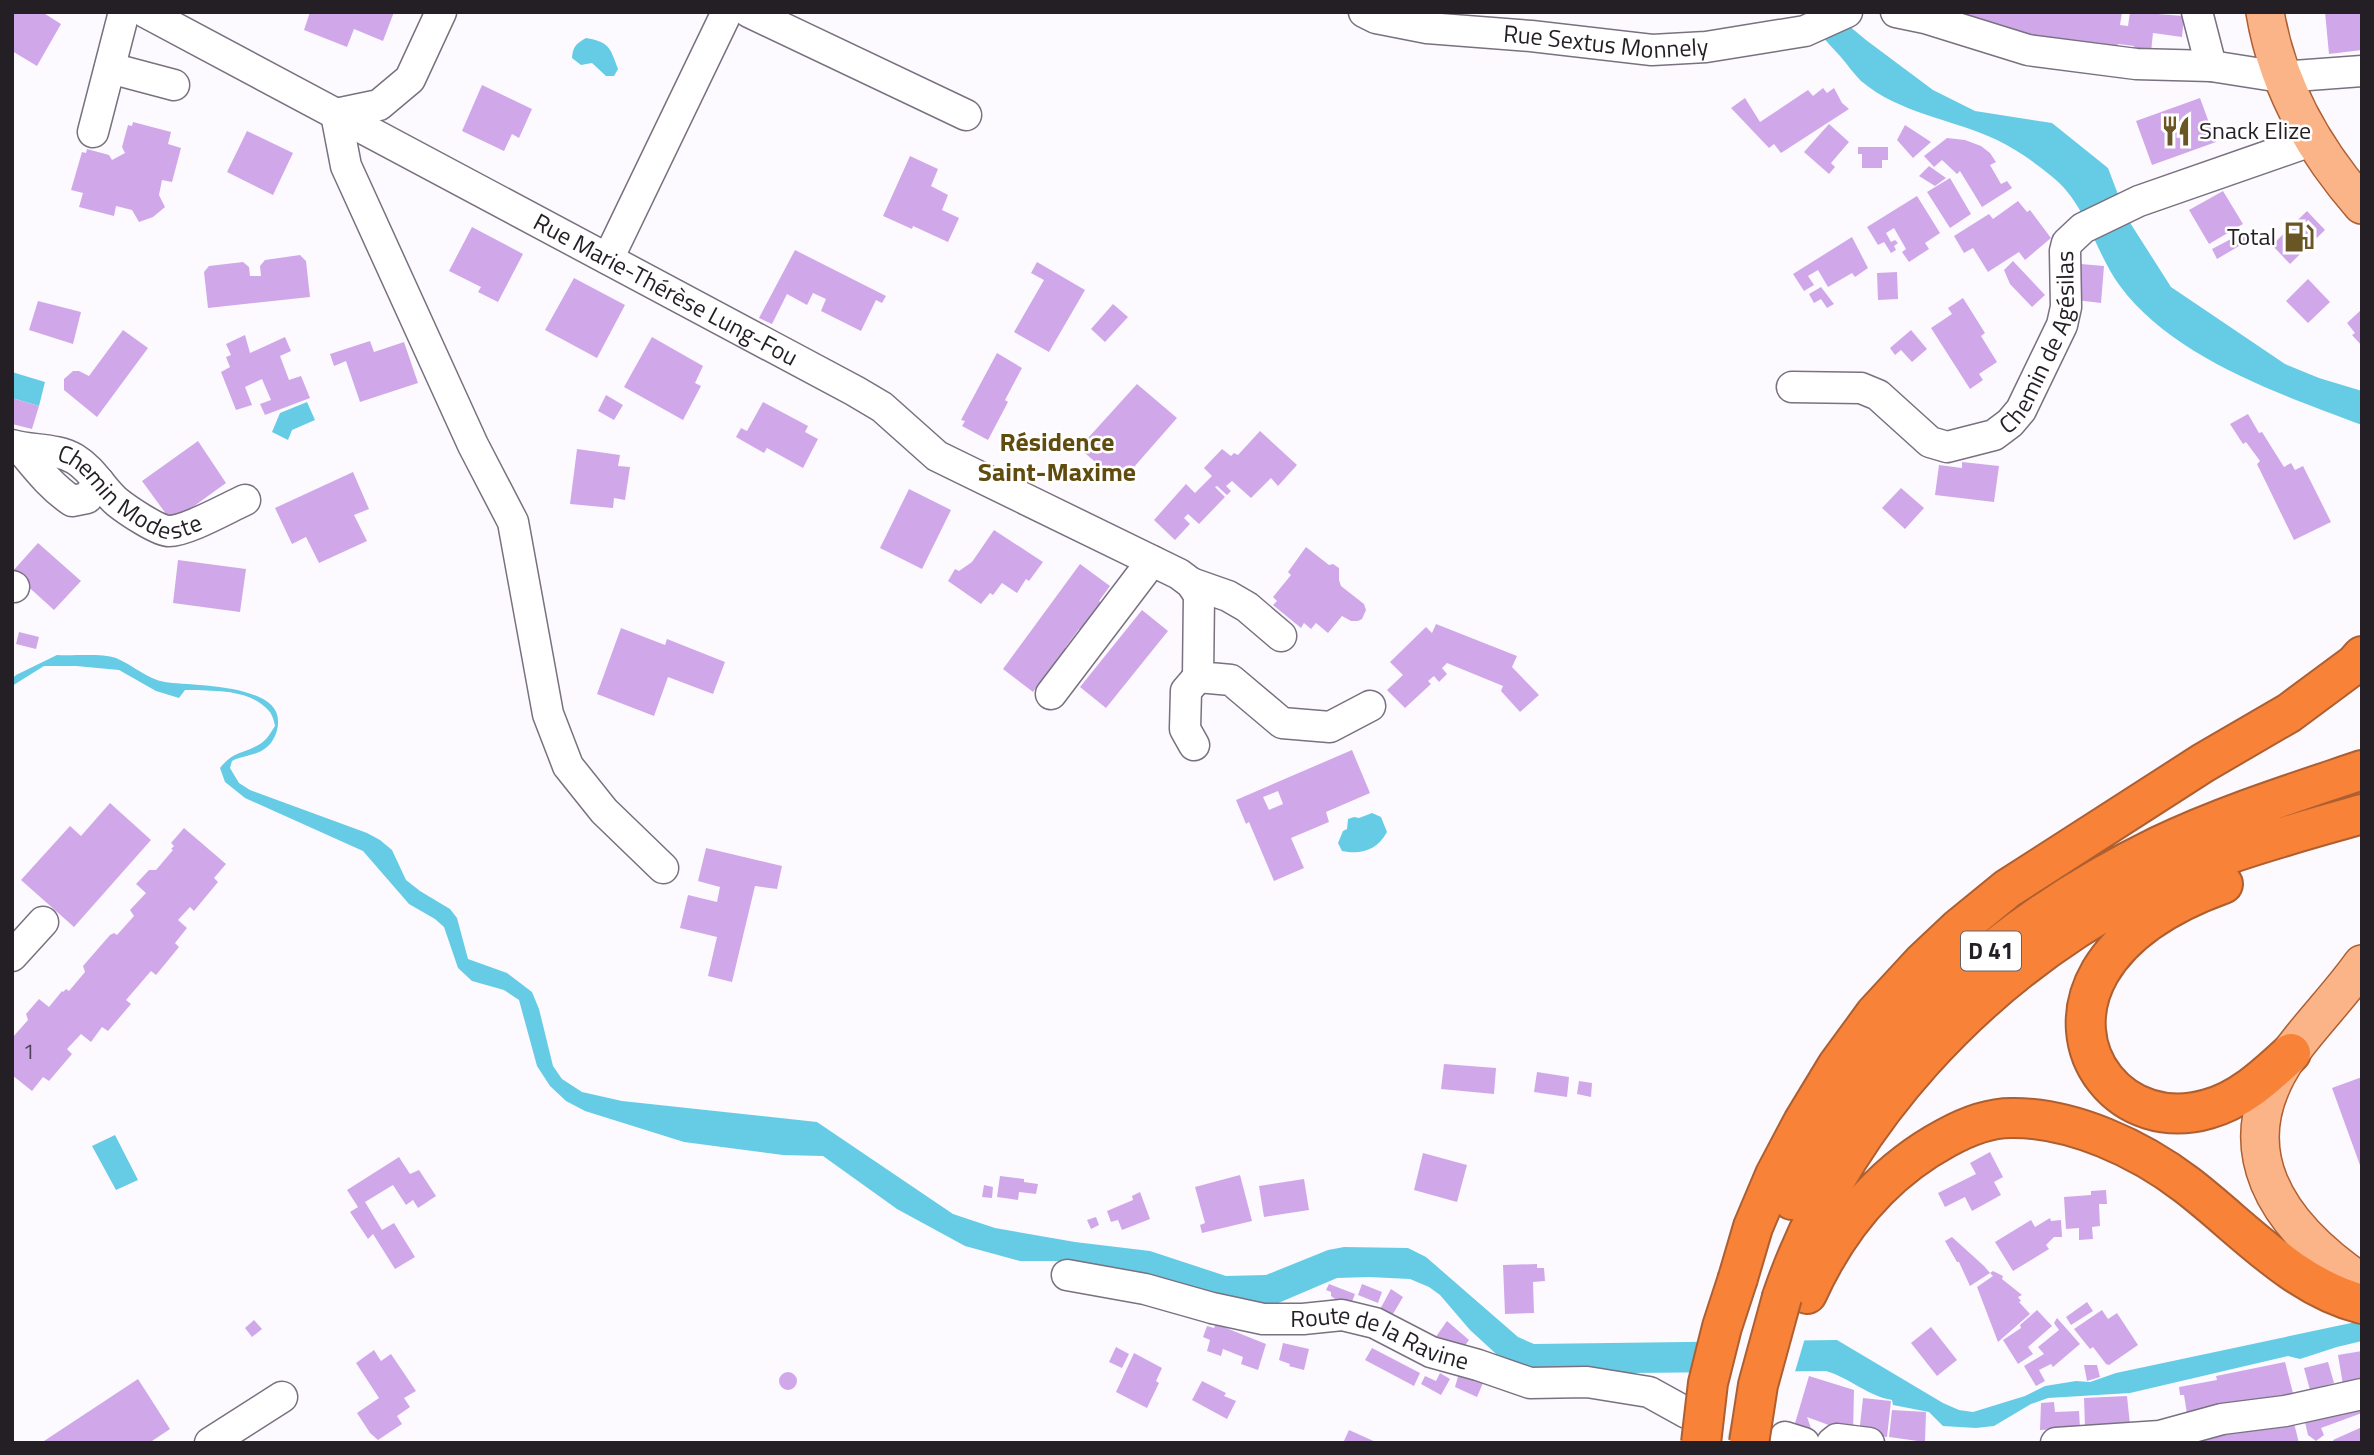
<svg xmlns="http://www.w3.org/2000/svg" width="2374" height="1455" font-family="'Titillium Web',sans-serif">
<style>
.water{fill:#66cce5}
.pier{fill:#fcfafe}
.building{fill:#d0a8ea;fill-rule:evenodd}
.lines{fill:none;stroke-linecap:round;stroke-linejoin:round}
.minor-tunnel{stroke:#dbd9dd;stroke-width:30;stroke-dasharray:30 15;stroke-linecap:butt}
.minor-casing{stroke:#797080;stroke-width:33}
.major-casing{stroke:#ad5f31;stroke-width:40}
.highway-casing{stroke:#ad5f31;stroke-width:42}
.minor{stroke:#fff;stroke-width:30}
.major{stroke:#fbb488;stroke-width:37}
.highway{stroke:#f88238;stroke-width:38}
.highway-bridge-casing{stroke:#ad5f31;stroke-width:42;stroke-linecap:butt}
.highway-bridge{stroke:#f88238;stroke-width:38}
.labels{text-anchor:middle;stroke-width:5;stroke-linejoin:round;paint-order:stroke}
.number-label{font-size:21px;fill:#4e4156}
.shield{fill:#fff;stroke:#656266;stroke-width:2}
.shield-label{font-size:23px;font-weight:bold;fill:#231f25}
.street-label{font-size:24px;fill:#231f25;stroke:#fff}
.poi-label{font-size:24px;fill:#231f25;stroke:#fff;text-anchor:start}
.neighbourhood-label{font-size:26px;font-weight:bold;fill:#614c0f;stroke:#fff}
</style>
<rect width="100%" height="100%" fill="#fcfafe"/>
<path class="water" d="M1802,12H1841L1848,25L1866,40L1933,90L1975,111L2052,123L2108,168L2127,218L2171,287L2285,364L2319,378L2362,391V425C2282,395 2173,358 2120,286C2094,251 2087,203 2050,175C2034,162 2016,149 1997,140C1953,119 1900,114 1861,81C1854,74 1847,64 1840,56C1827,42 1814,28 1802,12Z
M586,38C609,42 610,47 618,69L614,76H606L592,63L581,65L572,58C573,46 576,44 586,38Z
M12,372L45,382L39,406L12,398Z
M307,402L315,420L292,430L288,440L272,432L280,413Z
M57,655C74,656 102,653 116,658C133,665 147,679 165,682C190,686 281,683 278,723C278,732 273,742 267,747C257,756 243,755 232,761L230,768L239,783L250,790L367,833L380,840L392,850L406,880L420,891L450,909L457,918L468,959L507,973L532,992L539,1009L553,1066L562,1079L582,1092L622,1101L817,1122L953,1214L995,1228L1075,1242L1150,1251L1226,1276L1266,1275L1328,1250L1344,1247L1408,1248L1426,1257L1518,1337L1534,1344L1837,1340L1943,1403L1959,1410L1973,1412L2025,1396L2045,1386L2076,1381L2090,1382L2116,1373L2351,1323L2362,1322V1341L2337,1347L2300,1359L2288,1356L2130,1393L2048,1398L2031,1404L1994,1426L1976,1428L1943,1426L1929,1412L1893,1405L1892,1400C1868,1396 1850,1378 1826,1371L1536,1374L1506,1363L1470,1330L1440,1295L1429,1287L1410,1279L1369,1277L1337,1278L1276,1304L1253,1310L1072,1261H1020L965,1246L897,1209L823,1156L783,1155L684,1142L585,1111L566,1101L550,1086L537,1066L519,1000L504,990L472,981L458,968L444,927L435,919L409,904L363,851L245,798L225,782L220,768C233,751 244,754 260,744C267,740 271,732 275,726C274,721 272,714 269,711C249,688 212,691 185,690L179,698L156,691L119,670L76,666H44L12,686V679L16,675Z
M1372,813L1381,817L1387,832C1377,850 1362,855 1342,851L1338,843L1343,831L1347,829L1348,819L1354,817L1359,818Z
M115,1135L138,1180L116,1190L92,1146Z"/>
<path class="pier" d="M1805,1338L1794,1375H1699L1706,1339Z"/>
<path class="building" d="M15,12H42L61,24L37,66L12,51V17Z
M310,12H394L383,41L354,29L347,47L304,30Z
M1940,12H2122L2120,25L2128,26L2130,12L2184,16L2182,37L2153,33L2151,52L2133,49L2134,46L2118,44L2117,52L1981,29Z
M2325,12H2362V50L2329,54Z
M482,85L532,109L519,138L512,134L504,151L462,131Z
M1823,88L1827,93L1834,88L1842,103L1849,109L1781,153L1774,144L1769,148L1731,108L1745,98L1760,122L1808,90L1813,96Z
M2200,98L2216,142L2152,165L2136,121Z
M133,122L171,132L168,144L181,148L172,182L162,180L159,195L165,207L153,217L139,222L132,210L116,206L114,216L79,207L83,193L71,190L82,152L86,153L87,149L109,155L112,160L125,153L122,147L128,125L132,126Z
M1829,124L1849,142L1831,163L1835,167L1829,174L1804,152Z
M1905,125L1931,142L1913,158L1897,140Z
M247,131L293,153L273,195L227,172Z
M1947,138L1965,140L1981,146L1990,153L1996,162L1990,165L2001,184L2007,181L2012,188L1982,207L1960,171L1957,174L1942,160L1934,167L1924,156Z
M1858,147H1888V160H1882V168H1862V154H1858Z
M910,156L938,169L931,186L948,195L942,210L959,218L948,242L913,226L912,229L883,216Z
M1929,166L1946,178L1935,186L1919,176Z
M1950,178L1971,214L1950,228L1927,192Z
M2223,191L2243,224L2209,244L2189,210Z
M1917,196L1940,233L1925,243L1929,249L1909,262L1902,252L1906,249L1894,228L1886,233L1891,242L1895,240L1898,243L1894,246L1896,250L1891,253L1884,242L1878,245L1867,227Z
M2018,201L2027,212L2030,210L2051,238L2025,260L2019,252L1988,272L1973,248L1964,253L1954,236L1989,214L1993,219Z
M2307,211L2325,230L2290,264L2272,245Z
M472,227L523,254L498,302L478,292L481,287L449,271Z
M2246,231L2251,239L2217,259L2212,249Z
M1852,237L1868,268L1855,277L1852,273L1828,287L1818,270L1808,276L1814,285L1804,291L1793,274Z
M795,250L886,296L882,303L876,300L861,331L821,311L826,299L813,293L807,305L787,294L772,324L759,318Z
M300,255L306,261L310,297L208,308L204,272L209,266L243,262L249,267L250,276H261L260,266L265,260Z
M2013,261L2045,295L2032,307L2010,284L2004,270Z
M1037,262L1085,290L1049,352L1014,332L1044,280L1031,273Z
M2081,264L2104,266L2101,303L2076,300Z
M1897,272L1898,299L1878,300L1877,273Z
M574,278L625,305L597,358L545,330Z
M2308,279L2330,302L2308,323L2286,301Z
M1821,287L1834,304L1827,308L1821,299L1814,303L1809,294Z
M1963,298L1985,333L1981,336L1997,362L1979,374L1983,380L1970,389L1931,328L1952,314L1948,308Z
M38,301L81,312L73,344L29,330Z
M1113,304L1128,317L1105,342L1091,329Z
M2362,309V346L2352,335L2355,333L2347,323Z
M123,330L148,348L97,417L64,390V379L73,371H79L89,376Z
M1911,330L1927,349L1912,362L1901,350L1895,355L1890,348Z
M245,335L250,353L285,337L291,351L280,356L289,380L301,376L310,398L265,415L260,404L271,400L262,379L245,387L252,405L236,410L221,372L230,367L226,357L231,355L226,344Z
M652,337L703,366L695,383L701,386L683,420L624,387Z
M370,341L374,352L404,342L418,383L360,402L346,361L334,366L330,354Z
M997,353L1022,368L1005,400L1008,402L988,440L962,426L965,421L961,420Z
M1137,384L1177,418L1120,483L1079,448Z
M606,395L623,405L614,420L598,411Z
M12,398L39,406L32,429L12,424Z
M763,402L808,426L805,432L818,439L803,468L767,448L764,453L736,437L741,428L747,431Z
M2248,414L2259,433L2262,432L2284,467L2291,463L2295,470L2303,466L2331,522L2294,540L2257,464L2260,461L2246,442L2243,444L2230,424Z
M1260,431L1297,465L1278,486L1271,478L1251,498L1232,481L1226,486L1231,491L1227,495L1217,486L1215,487L1225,497L1199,524L1188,514L1184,518L1190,524L1175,540L1154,520L1186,484L1195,493L1212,476L1204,468L1222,449L1231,456L1234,453L1238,455Z
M198,441L226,483L172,522L142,481Z
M577,449L620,455L618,466L630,467L625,500L614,498L613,508L570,504Z
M1962,462L1999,466L1994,502L1935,495L1939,465L1962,468Z
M353,472L369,509L354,515L367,541L319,563L306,537L292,544L275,508Z
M1901,488L1924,508L1905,529L1882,508Z
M909,489L951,510L922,569L880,548Z
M994,530L1043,562L1029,581L1026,579L1017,593L1002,583L993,595L990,593L981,604L948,581L955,569L959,571L972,562Z
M38,543L81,581L54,610L12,572Z
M1306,547L1329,565L1333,564L1339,568V580L1341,586L1364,604L1366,610L1362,619L1358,621H1351L1342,616L1328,633L1316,623L1311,629L1304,623L1301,628L1273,605L1277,601L1273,597L1291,575L1288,572Z
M178,560L246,569L240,612L173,603Z
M1080,564L1110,586L1099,601L1103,604L1084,631L1079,629L1065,648L1069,652L1049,678L1045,676L1033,692L1003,669Z
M1142,610L1168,631L1106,708L1080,687Z
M1436,624L1517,656L1512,667L1539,695L1520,712L1501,691L1503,686L1447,663L1442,668L1447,674L1439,682L1434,676L1428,681L1431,684L1405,708L1387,690L1403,675L1390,662L1426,627L1432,633Z
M621,628L665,645L667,639L725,662L713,694L668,677L654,716L597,694Z
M19,632L39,637L36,649L16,644Z
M1352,750L1370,793L1326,812L1329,822L1291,838L1304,868L1274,881L1249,822L1246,824L1236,800ZM1278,791L1283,804L1269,810L1263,797Z
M110,803L151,840L74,927L21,880L70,826L81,836Z
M184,828L226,864L214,878L218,882L194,911L190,907L178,920L187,928L175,943L179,947L156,975L151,971L126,1000L131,1004L108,1031L102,1027L91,1042L81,1034L67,1049L72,1054L49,1081L43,1077L32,1091L12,1075V1038L28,1020L26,1014L39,999L49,1007L62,991L63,992L66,989L69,991L85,972L83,966L110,935L114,933L117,935L134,916L130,910L146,893L136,884L149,870H156L173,850L171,849L174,846L171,843Z
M706,848L782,866L777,889L755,886L732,982L708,976L717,937L680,928L688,895L717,902L720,887L698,881Z
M1444,1064L1496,1068L1494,1094L1441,1089Z
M1537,1072L1569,1077L1567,1097L1534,1092Z
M2362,1077V1167L2361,1168L2332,1088Z
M1579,1081L1592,1083L1591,1097L1577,1094Z
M1990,1152L2003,1177L1994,1182L2001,1195L1972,1211L1965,1197L1945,1207L1938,1193L1976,1174L1970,1163Z
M1423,1153L1467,1165L1457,1202L1414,1190Z
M399,1157L410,1174L419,1170L436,1196L418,1208L413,1200L406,1205L393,1185L365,1202L382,1230L394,1223L415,1257L395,1269L373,1234L368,1239L350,1212L358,1207L347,1190Z
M1240,1175L1252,1221L1202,1233L1200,1225L1205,1223L1195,1187Z
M1000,1176L1024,1179V1182L1038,1184L1036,1194L1019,1192L1018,1200L997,1197Z
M1304,1179L1309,1210L1264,1217L1259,1186Z
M984,1185L993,1187L992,1198L982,1197Z
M2106,1190L2107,1204H2099L2100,1226L2092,1227L2093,1239L2079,1240V1228L2066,1229L2064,1197L2091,1195V1191Z
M1140,1192L1150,1219L1122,1230L1118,1220L1111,1222L1107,1211L1133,1200L1132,1196Z
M1096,1217L1099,1225L1091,1229L1087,1220Z
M2050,1218L2051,1221L2061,1220L2062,1237H2054L2046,1245L2049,1249L2013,1271L1995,1242L2031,1220L2035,1227Z
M1952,1237L1984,1266L1990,1273L1970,1286L1959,1262H1957L1945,1241Z
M1537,1264V1268H1544L1545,1281L1533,1282L1534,1313L1505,1314L1503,1265Z
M1993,1271L2003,1276L2002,1279L2022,1295L2018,1297L2021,1301L2019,1302L2030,1314L1998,1342L1977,1287L1993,1276L1990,1273Z
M1329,1284L1355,1294L1351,1304L1333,1305L1335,1299L1331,1296V1292L1326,1290Z
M1362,1284L1382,1292L1378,1303L1358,1295Z
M1391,1289L1403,1297L1390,1319L1378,1313Z
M2087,1302L2093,1311L2071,1325L2066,1317Z
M2037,1310L2052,1326L2028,1347L2033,1354L2018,1364L2003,1340L2021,1328L2020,1325Z
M2102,1310L2108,1319L2117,1313L2138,1345L2109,1365L2106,1364L2093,1347L2090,1349L2074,1329Z
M2057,1318L2080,1344L2053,1367L2051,1364L2039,1370L2045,1381L2036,1386L2024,1366L2044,1354L2038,1347L2059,1330L2054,1323Z
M254,1320L262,1329L252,1337L245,1328Z
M1447,1321L1469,1340L1458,1355L1435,1338Z
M1216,1324L1266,1344L1258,1370L1241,1364L1243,1357L1223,1349L1221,1356L1207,1351L1210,1340L1203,1337L1207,1326L1214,1328Z
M1931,1327L1957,1360L1937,1376L1911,1343Z
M1283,1343L1309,1349L1304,1370L1289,1366L1290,1364L1279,1360Z
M1116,1347L1129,1354L1122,1368L1109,1362Z
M1372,1348L1420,1373L1414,1386L1365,1360Z
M374,1350L381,1361L391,1354L416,1391L404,1398L410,1407L397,1416L402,1424L378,1440L370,1433L357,1413L379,1398L356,1363Z
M2362,1351V1381L2343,1385L2338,1355Z
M1134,1353L1162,1368L1156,1381L1159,1383L1147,1408L1116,1392Z
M2285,1362L2294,1397L2187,1414L2184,1395H2180L2179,1387L2217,1380L2216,1376Z
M2328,1362L2334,1383L2310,1390L2304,1368Z
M2084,1365H2097L2100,1377L2087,1381Z
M779 1381a9 9 0 1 1 18 0a9 9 0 1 1-18 0Z
M1440,1373L1450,1379L1441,1395L1421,1384L1425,1376L1436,1381Z
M1459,1373L1483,1383L1477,1397L1455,1387Z
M1809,1376L1854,1390L1853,1434L1807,1417L1812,1431L1793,1430Z
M138,1379L170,1429L149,1443H41Z
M1202,1381L1226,1393L1224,1396L1236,1401L1227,1419L1192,1400Z
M2127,1396L2130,1425L2085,1427L2084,1398Z
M1863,1398L1891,1401L1887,1437L1859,1434Z
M2362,1398V1413L2321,1428L2324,1435L2316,1441L2308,1435L2304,1418Z
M2054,1402L2055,1412L2079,1411L2080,1428L2040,1430L2041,1403Z
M1892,1410L1926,1412L1925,1442L1889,1437Z
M2293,1419L2299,1443H2204L2202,1435Z
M2362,1427V1443H2335L2333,1440Z
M1349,1430L1378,1443H1343Z"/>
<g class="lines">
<path class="minor-tunnel" d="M1687,1413L1772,1433"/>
<g class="minor-casing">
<g id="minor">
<path id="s1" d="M145,12L855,391L882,407L937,456L1179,574L1191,583L1199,595L1198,677L1231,680L1282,723L1330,727L1370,706"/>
<path d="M441,12L410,79L379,105L336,114L346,166L473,445L513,522L548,714L568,766L604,811L663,868"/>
<path d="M749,12L966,115"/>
<path id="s2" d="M1364,12L1376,18L1427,28L1531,36L1652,50L1706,47L1805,31L1847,12"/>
<path d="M1896,12L1925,18L2028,50L2136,64L2211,66L2281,77L2362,71"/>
<path d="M2197,12L2211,66"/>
<path d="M110,68L174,85"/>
<path d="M93,132L124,12"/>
<path d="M608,259L727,12"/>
<path id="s3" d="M1792,387L1861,388L1878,395L1930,442L1947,447L1994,435L2010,423L2021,410L2062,325L2066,307L2065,251L2067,243L2083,228L2139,201L2314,140"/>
<path id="s4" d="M12,445C33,451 56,448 75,459C93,470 102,489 117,502C127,510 158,531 169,531C187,531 227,508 245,500"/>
<path d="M20,448C36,467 51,487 72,501L87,498L99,482"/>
<path d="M1191,583L1228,596L1247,607L1281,636"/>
<path d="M12,586L14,587"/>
<path d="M1051,694L1152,561"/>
<path d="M1194,745L1185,729L1186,691L1198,677"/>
<path d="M12,956L43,922"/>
<path id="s5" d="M1067,1275L1145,1289L1212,1308L1263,1319H1303L1342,1315L1375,1323L1431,1352L1478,1365L1530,1383L1587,1382L1649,1392L1687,1413"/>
<path d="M1785,1437L1804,1443"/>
<path d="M210,1443L282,1397"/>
<path d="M1832,1443L1837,1439L1869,1443"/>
<path d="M2056,1443L2160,1436L2222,1419L2285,1411L2362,1394"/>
</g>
</g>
<g class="major-casing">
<path id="major" d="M2265,12C2277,85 2313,149 2362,205
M2362,964C2340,995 2313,1022 2291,1052C2222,1148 2278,1226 2362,1283"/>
</g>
<g class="highway-casing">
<path id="highway" d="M2223,884C2176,901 2126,928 2100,972C2055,1050 2123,1134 2208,1109C2241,1100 2266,1076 2291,1053
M1792,1200C1859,1044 2009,919 2159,846C2224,815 2294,793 2362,770
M1738,1278L1753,1227L1775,1175L1803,1122L1837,1066L1875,1014L1923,962L1958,929L2007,889L2203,763L2289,713L2355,664L2362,656
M1807,1294C1837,1228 1881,1173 1946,1138C1966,1127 1988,1118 2011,1118C2072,1117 2140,1149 2187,1185C2242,1227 2292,1286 2362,1304
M1782,1297C1841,1123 1977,978 2137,893C2207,856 2286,836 2362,814"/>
</g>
<use href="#minor" class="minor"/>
<use href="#major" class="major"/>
<use href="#highway" class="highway"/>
<g class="highway-bridge-casing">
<path id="highway-bridge" d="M1701,1443L1708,1383L1722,1327L1738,1278
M1749,1443L1758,1385L1782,1297"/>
</g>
<use href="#highway-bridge" class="highway-bridge"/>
</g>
<defs>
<g id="restaurant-bare" transform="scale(2.415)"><path d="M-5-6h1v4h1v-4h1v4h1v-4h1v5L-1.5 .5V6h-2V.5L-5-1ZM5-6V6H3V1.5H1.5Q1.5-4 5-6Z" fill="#695624" stroke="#fff" stroke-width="2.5" paint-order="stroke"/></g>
<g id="fuel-bare" transform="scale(2.415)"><path d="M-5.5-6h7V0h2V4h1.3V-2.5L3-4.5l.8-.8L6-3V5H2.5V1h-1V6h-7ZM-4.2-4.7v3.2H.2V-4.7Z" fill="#695624" stroke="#fff" stroke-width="2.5" paint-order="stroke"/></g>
</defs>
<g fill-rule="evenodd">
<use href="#restaurant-bare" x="2176" y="131"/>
<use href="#fuel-bare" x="2299" y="237"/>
</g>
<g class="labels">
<g class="number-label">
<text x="29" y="1059">1</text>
</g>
<rect class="shield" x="1961" y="931.5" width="60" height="39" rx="5"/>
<g class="shield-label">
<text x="1991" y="959">D 41</text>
</g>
<g class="street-label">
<text dy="8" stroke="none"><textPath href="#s2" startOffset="245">Rue Sextus Monnely</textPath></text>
<text dy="8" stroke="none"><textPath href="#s1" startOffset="590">Rue Marie-Thérèse Lung-Fou</textPath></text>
<text dy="8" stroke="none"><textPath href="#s3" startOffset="332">Chemin de Agésilas</textPath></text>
<text dy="8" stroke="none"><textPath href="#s4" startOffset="133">Chemin Modeste</textPath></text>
<text dy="8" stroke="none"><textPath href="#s5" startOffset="322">Route de la Ravine</textPath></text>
</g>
<g class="poi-label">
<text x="2199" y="139">Snack Elize</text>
<text x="2276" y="245" text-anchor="end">Total</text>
</g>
<g class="neighbourhood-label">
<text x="1057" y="451">Résidence<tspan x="1057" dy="30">Saint-Maxime</tspan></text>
</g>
</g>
<rect width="2374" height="1455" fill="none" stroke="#231f25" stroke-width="28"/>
</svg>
